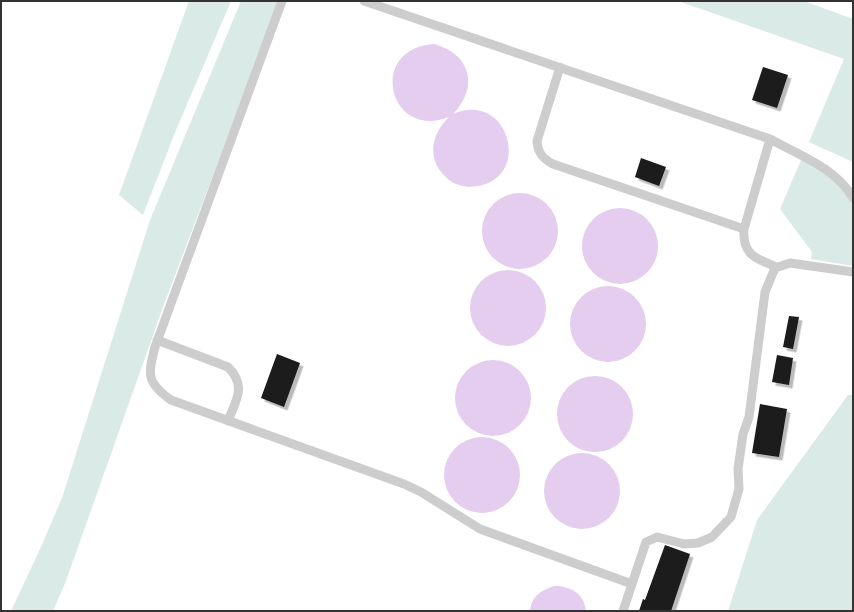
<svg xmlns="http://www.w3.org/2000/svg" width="854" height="612" font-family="Cabin,sans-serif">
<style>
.green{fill:#daeae7}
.water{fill:#e4cdef}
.building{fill:#1a1a1a;filter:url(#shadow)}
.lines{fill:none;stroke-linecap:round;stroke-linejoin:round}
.lane{stroke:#cdcdcd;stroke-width:9}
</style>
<defs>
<filter id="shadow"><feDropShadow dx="3.5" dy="3.5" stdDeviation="0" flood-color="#0004"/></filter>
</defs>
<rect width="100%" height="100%" fill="#fff"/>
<path class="green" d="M189,1H231L174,135L143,215L119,195Z
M241,1H279L163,307L66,581L53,611H11L40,549L62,498L150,220Z
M678,1H804L853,19V162L809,142L844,59Z
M804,153L828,169L853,188V266L811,259L812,252L780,209Z
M848,395H853V611H728L757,520Z"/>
<path class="water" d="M434,44C471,54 479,87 453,114C508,90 533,176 478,186C468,188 457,186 449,180C426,162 430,135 449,117C388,141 367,48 434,44Z
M482 231a38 38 0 1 1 76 0a38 38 0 1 1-76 0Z
M582 246a38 38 0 1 1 76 0a38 38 0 1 1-76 0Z
M470 308a38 38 0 1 1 76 0a38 38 0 1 1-76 0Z
M570 324a38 38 0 1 1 76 0a38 38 0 1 1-76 0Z
M455 398a38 38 0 1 1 76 0a38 38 0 1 1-76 0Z
M557 414a38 38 0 1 1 76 0a38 38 0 1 1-76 0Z
M444 475a38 38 0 1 1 76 0a38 38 0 1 1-76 0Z
M544 491a38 38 0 1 1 76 0a38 38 0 1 1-76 0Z
M554,586C570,586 584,593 586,611H530C531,597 541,590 554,586Z"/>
<path class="building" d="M763,67L788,75L777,108L752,100Z
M641,158L666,167L659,186L635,177Z
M789,316L799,317L793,349L783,347Z
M277,354L300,363L284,407L261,398Z
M777,355L793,358L789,385L772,382Z
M760,404L787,409L779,457L752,453Z
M665,545L690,554L671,611H639L643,599L645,600Z"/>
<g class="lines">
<path class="lane" d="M282,1L155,347C148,375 146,382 171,400L404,484L421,492L480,529L632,584
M364,1L770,139L744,229C742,255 756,259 777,267
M560,67L537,141C538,153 542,158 553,164L744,229
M770,139C799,155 836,168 853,198
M157,340L228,367C247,386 236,400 228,421
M623,611L646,542L657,537L684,544L698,543L712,537L731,517L739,489L738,469L743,434L749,417L765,292L775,268L790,263L853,272"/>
</g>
<rect width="854" height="612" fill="none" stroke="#333333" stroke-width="4"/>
</svg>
